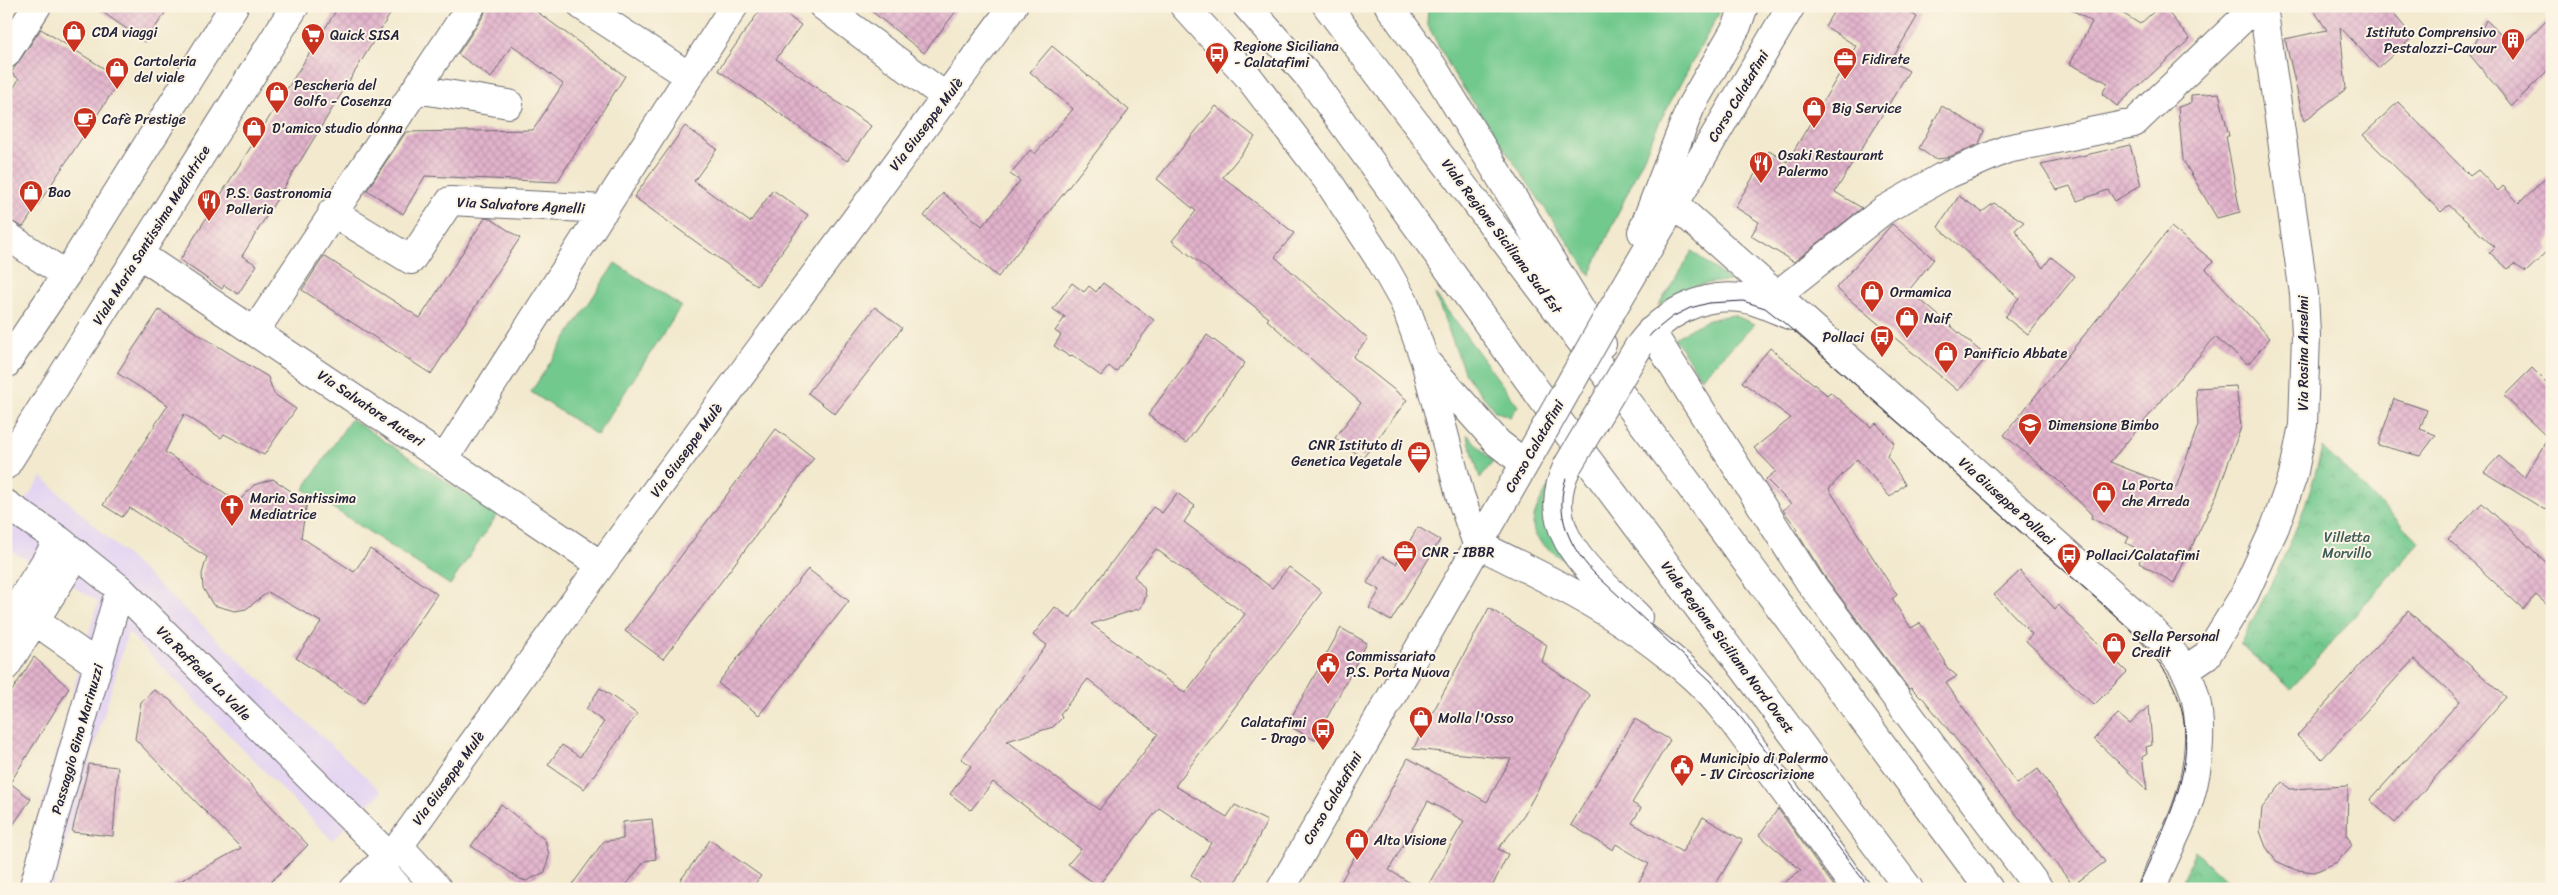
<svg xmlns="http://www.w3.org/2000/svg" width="2558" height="895" font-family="Sriracha,sans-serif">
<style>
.built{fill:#e3d3f3}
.grass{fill:#72c98e;stroke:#4a7664}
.park{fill:url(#park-crowns);stroke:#4a7664}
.building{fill:url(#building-cross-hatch);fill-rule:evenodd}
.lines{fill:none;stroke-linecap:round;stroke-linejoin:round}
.minor-casing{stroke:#6b686e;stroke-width:30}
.major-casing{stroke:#6b686e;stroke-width:30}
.minor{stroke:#fff;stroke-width:28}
.major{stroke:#fff;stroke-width:28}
.tram{stroke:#22223b;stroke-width:1}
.minor-bridge-casing{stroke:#6b686e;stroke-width:30;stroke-linecap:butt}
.major-bridge-casing{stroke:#6b686e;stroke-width:30;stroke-linecap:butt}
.minor-bridge{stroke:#fff;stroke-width:28}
.major-bridge{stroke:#fff;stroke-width:28}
.labels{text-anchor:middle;stroke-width:4;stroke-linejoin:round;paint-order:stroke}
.poi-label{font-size:14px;fill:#22223b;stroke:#fcf5e5;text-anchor:start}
.street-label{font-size:14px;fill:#22223b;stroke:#fcf5e5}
.park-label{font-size:14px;fill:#3e5c58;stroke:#fcf5e5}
</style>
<defs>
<pattern id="park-crowns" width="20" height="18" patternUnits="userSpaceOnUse" patternTransform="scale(1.25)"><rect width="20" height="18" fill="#72c98e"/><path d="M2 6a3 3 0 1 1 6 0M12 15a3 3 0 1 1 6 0" fill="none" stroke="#62ac7b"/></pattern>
<pattern id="building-cross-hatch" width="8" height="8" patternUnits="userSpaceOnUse" patternTransform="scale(1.25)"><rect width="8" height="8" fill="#e2b3cc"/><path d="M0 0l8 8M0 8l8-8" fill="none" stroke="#c29ab0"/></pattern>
</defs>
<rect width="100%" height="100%" fill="#fcf5e5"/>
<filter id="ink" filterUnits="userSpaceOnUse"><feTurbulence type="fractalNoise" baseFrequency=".02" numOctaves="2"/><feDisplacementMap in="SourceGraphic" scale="10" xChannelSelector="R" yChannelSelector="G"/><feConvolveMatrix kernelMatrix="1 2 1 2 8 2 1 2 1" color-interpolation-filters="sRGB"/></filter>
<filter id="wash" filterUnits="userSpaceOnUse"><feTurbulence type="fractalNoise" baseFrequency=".0096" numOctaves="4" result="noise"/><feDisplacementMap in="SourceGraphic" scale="20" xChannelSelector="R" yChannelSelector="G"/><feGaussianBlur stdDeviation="1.12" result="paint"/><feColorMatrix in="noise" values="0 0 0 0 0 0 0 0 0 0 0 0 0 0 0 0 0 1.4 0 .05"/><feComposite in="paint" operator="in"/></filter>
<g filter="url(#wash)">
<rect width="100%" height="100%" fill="#f2e9ce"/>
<path class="built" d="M42,477L382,792L332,840L128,632L53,889H19L98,601L6,548V526Z"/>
<path class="grass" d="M1428,6H1723L1661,119L1590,275L1454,74L1427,24Z
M1692,251L1730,281C1699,283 1683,288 1658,306Z
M615,263L681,306L597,435L531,392Z
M1435,294L1518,406L1510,417L1495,411L1465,374Z
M1733,315L1755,324L1701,378L1675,339C1694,325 1709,318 1733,315Z
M351,419L497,515L450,585L304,489Z
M1467,434L1493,462L1480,478Z
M1550,484L1570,563C1526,537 1524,528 1550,484Z"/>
<path class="park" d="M2322,447L2419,542L2291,689L2240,644C2274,580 2306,518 2322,447Z
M2195,851L2235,889H2180Z"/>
<g id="blocks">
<path class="building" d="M94,6H170L145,42Z
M339,6H395L242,256L257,265L238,294L224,285L222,289L180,260Z
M487,6H529L625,76L557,182L425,176L403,214L367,190L406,132L533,130L563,84L512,45L491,78L458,54L484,15Z
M763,6H774L801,25L776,59L871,126L847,161L718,70Z
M865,6H960L924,53Z
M1837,6H1901L1917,17L1891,61L1909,71L1835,192L1862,208L1794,262L1751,236L1759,222L1735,207L1769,151L1787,162L1856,46L1825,26Z
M2066,6H2111L2140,24L2160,6H2163L2190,39L2117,106L2102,94L2108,83L2070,64L2092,22Z
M2311,6H2387L2413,37L2378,68L2340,27L2346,89L2304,121L2285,39L2327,30Z
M2552,15V66L2512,106L2470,55L2486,20L2518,50Z
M41,29L121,79L23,227L6,219V101L19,79L11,73Z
M1052,46L1129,110L998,277L924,216L943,193L982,226L1020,181L1010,174L1030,150L1035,154L1073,109L1030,72Z
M2219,93L2229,136H2226L2240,212L2217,218L2183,160L2178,107L2191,103V95Z
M2398,102L2470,176L2478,170L2498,191L2503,186L2519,203L2552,172V237L2546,244L2549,250L2526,272L2514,264L2508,269L2489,252L2494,247L2449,205L2441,212L2363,135Z
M1216,106L1255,137L1223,177L1294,233L1275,257L1368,339L1353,357L1407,400L1363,458L1335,438L1361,403L1267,320L1269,318L1172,241L1196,211L1157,179Z
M1942,106L1984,131L1979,144L1946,158L1934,159L1919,148Z
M685,126L717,149L694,181L750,222L773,190L808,215L757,286L634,197Z
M2130,145L2141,185L2115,201L2108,190L2077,201L2070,186L2057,190L2041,165Z
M1959,196L1982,212L1994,203L2024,222L2015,230L2043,268L2051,257L2075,276L2028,335L2005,317L2019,298L1938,227Z
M485,218L491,219L520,238L431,374L302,290L324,256L420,318Z
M1892,224L1934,259L1909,290L1987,357L1958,391L1836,288Z
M2171,227L2213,261L2206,269L2270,338L2248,364L2215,337L2110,462L2176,488L2198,425L2196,388L2236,386L2241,427L2217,494L2174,583L2139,563L2143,552L2126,543L2129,537L2091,518L2092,515L2063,485L2004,435Z
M1072,283L1084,292L1089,286L1096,292L1103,283L1154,320L1116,372L1109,366L1101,376L1072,355L1070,357L1054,346L1061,335L1055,331L1065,317L1053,309Z
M875,307L902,328L835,414L808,393Z
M159,310L268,377L274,394L296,409L264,455L224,434L221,438L184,414L165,452L238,502L254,485L273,479L307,502L301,537L354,572L370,549L437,594L364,703L296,658L321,622L268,592L246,609L235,611L213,605L203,588L202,574L207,557L130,508L122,517L103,505L168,405L117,373Z
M1207,335L1245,363L1186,443L1148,415Z
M1770,348L1827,395L1830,392L1871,427L1876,423L1894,443L1887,456L1905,484L1890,497L1857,459L1829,489L1897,595L1892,599L1911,628L1920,623L1945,661L1946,667L1957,676L1946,683L2017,784L2038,769L2105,862L2073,885L1922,697L1921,698L1911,688L1909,689L1823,574L1796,531L1798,530L1783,510L1791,504L1766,479L1776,471L1754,448L1791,418L1742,382Z
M2532,368L2552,388V500L2545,510L2484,472L2499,456L2524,478L2548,438L2504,396Z
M2394,399L2427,410L2420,429L2436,435L2420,456L2378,445Z
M776,429L814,458L663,659L625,631Z
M1177,493L1195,506L1184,522L1272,588L1289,567L1322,592L1175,786L1227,817L1235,805L1267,821L1232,889H1196L1200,882L1191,875L1211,843L1159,808L1098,886L1068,864L1081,849L993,782L971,810L950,794L971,766L961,759L1047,645L1033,635L1055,607L1070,618L1153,507L1162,513ZM1156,549L1245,614L1185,693L1091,624L1141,608L1146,596L1144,588L1134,576ZM1088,679L1158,734L1099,810L1007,741L1053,727L1062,718L1060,714Z
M2482,503L2552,568V609L2536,595L2523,609L2448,539Z
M1418,527L1440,540L1391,621L1369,608L1380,590L1367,583L1382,556L1396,564Z
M808,569L849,601L759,715L718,683Z
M2020,571L2055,609L2058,605L2127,672L2094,705L2026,641L2032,634L1994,595Z
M1489,608L1547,645L1542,662L1590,695L1521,820L1498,849L1508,854L1491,889H1426L1464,821L1428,801L1389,870L1420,889H1337L1408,758L1487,802L1511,759L1413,749Z
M2408,611L2506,697L2395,823L2370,800L2460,701L2414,659L2322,759L2297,736Z
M1341,628L1367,643L1315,740L1287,725Z
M34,657L69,688L10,783L31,799L6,835V700Z
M600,688L637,714L584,789L548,765L562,745L580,757L604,722L586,709Z
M154,690L170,700L308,845L264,889H165L241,848L135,739L141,702Z
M2149,706L2152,745L2146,747L2147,754L2142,757L2147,790L2094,739L2118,714L2130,724Z
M1635,719L1670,740L1632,803L1641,808L1632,823L1682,852L1703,817L1742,840L1713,889H1635L1649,864L1616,844L1613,850L1571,825Z
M89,764L118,767L113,836L72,832Z
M2283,782L2290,789L2348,786L2347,835L2352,845L2337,862L2315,872L2296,870L2276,861L2266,847L2260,831L2262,808Z
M501,804L545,840L549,855L545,872L526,881L520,879L471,846Z
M1778,809L1815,860L1836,889H1776L1801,870L1759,835Z
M652,819L656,859L645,861L623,889H569L604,841L623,839V822Z
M710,840L761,876L751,889H674Z"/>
</g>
</g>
<g filter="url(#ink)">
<use href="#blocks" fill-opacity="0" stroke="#6b686e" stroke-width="1"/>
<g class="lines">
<g class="minor-casing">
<path id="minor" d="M582,6L689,76
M823,6L946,97
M1184,6L1247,75L1328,181L1382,263L1404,302L1425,361L1460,495L1477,544C1555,582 1627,617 1692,676C1720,701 1742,734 1764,764C1795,805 1825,847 1856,889
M6,54L37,6
M416,89L509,104
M1674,204L2142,620C2157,635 2173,651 2184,669C2208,708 2200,774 2184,815C2174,840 2161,863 2152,889
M332,212L411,260L450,201L605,209
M6,235L66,275
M139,254L601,565
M1777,295L1884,210L1942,177L2007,149L2134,123L2256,6
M255,331L471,6
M1651,331L1809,581L2039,889
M1640,345C1663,314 1701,293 1741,298C1758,300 1776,310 1792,316
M6,364L66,275L234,6
M1428,364L1498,443L1524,463
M445,458L734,6
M6,465L295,6
M1568,465C1534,533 1595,575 1638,617
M6,504L59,540L120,589L389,856
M35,621L98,665
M6,624L59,540
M6,666L77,554
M2185,670L2207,655L2244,595L2275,527L2293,476L2303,425L2306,335L2304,294L2263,6
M399,846L438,889
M379,866L399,889
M33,889L120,589
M354,889L399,846L601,565L1013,6"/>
</g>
<g class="major-casing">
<path id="major" d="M1247,6L1310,78L1546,404L1909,889
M1327,6L1676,467L1989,889
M1389,6L1433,67L1602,344
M1642,232L1691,106L1737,26L1744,6
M1612,310L1791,6
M1281,889L1543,432"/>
</g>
<use href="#minor" class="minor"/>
<use href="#major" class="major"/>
<path class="tram" d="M1870,889L1743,720L1711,681L1594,573C1566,543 1551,507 1571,466L1641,347L1652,333L1672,317L1690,308L1709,303L1743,301L1765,308L1783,322C1869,395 1952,470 2035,545C2074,580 2124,618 2156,659C2170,676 2179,695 2183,716C2196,776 2160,835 2137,889"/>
<g class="minor-bridge-casing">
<path id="minor-bridge" d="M1568,465L1639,346"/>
</g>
<g class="major-bridge-casing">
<path id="major-bridge" d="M1543,432L1612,310"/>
</g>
<use href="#minor-bridge" class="minor-bridge"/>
<use href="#major-bridge" class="major-bridge"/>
</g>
</g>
<defs>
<g id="shop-pin" transform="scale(1.25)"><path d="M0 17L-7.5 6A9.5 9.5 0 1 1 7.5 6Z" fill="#c8321e" stroke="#fcf5e5"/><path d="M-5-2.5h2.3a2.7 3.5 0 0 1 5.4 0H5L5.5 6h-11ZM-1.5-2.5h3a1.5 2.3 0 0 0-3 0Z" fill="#fff"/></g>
<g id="supermarket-pin" transform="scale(1.25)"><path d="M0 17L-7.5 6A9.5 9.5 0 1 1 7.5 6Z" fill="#c8321e" stroke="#fcf5e5"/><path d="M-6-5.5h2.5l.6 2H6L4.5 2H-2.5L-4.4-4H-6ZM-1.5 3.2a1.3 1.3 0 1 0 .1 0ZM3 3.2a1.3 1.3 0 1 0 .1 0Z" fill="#fff"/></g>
<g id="building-pin" transform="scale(1.25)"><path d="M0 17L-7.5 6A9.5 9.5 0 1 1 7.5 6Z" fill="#c8321e" stroke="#fcf5e5"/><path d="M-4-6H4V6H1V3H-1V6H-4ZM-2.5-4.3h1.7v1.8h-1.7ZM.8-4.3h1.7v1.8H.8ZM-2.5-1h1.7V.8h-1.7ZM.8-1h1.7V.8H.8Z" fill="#fff"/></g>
<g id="bus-pin" transform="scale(1.25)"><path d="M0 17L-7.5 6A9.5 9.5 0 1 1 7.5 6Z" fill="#c8321e" stroke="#fcf5e5"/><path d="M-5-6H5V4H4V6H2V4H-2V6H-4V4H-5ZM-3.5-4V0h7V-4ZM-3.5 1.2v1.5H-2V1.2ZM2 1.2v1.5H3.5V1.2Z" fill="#fff"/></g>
<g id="office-pin" transform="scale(1.25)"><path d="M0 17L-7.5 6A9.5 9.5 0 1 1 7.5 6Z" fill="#c8321e" stroke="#fcf5e5"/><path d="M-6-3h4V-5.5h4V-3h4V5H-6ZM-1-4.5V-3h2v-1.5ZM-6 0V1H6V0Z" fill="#fff"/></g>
<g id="cafe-pin" transform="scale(1.25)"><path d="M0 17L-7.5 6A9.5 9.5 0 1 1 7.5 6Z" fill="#c8321e" stroke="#fcf5e5"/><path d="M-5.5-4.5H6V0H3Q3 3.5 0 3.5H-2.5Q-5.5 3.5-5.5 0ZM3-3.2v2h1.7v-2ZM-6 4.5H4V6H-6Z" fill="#fff"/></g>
<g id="restaurant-pin" transform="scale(1.25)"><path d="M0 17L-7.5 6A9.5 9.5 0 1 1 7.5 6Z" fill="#c8321e" stroke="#fcf5e5"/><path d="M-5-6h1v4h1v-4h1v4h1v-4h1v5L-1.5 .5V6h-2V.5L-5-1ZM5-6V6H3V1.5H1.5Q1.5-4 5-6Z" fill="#fff"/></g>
<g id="school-pin" transform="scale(1.25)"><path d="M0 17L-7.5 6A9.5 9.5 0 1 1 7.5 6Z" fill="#c8321e" stroke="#fcf5e5"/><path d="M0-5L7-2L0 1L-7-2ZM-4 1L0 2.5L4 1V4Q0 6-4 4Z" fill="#fff"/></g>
<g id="church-pin" transform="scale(1.25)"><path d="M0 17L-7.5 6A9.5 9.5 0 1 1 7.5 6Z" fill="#c8321e" stroke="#fcf5e5"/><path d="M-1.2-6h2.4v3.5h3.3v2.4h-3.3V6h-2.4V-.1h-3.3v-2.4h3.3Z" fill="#fff"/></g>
<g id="civic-pin" transform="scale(1.25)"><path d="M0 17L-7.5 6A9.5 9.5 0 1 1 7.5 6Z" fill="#c8321e" stroke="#fcf5e5"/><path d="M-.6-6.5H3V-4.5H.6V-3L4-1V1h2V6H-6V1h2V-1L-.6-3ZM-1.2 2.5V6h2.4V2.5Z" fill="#fff"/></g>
</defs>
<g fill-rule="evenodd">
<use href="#shop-pin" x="74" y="32"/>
<use href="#supermarket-pin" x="313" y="35"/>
<use href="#building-pin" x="2513" y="40"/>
<use href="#bus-pin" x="1217" y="54"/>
<use href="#office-pin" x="1845" y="59"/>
<use href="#shop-pin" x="117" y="69"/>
<use href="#shop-pin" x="277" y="93"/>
<use href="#shop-pin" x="1814" y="108"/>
<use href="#cafe-pin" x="85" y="119"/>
<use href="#shop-pin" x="254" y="128"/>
<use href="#restaurant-pin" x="1761" y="163"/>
<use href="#shop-pin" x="31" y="192"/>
<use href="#restaurant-pin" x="209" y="201"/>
<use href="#shop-pin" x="1872" y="292"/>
<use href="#shop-pin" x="1907" y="318"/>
<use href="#bus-pin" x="1882" y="337"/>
<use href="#shop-pin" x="1946" y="353"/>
<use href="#school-pin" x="2030" y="425"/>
<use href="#office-pin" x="1419" y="453"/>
<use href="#shop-pin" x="2104" y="493"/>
<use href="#church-pin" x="232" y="506"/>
<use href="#office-pin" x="1405" y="552"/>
<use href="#bus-pin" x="2069" y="555"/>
<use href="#shop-pin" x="2114" y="644"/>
<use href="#civic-pin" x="1328" y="664"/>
<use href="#shop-pin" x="1421" y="718"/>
<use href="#bus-pin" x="1323" y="730"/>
<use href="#civic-pin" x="1682" y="766"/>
<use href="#shop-pin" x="1357" y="840"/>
</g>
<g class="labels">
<g class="poi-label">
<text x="92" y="37">CDA viaggi</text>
<text x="2496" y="37" text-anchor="end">Istituto Comprensivo<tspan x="2496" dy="16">Pestalozzi-Cavour</tspan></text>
<text x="330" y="40">Quick SISA</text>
<text x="1234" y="51">Regione Siciliana<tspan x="1234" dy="16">- Calatafimi</tspan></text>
<text x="1862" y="64">Fidirete</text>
<text x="134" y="66">Cartoleria<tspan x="134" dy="16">del viale</tspan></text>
<text x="294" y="90">Pescheria del<tspan x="294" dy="16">Golfo - Cosenza</tspan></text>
<text x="1832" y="113">Big Service</text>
<text x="102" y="124">Cafè Prestige</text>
<text x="272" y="133">D'amico studio donna</text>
<text x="1778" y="160">Osaki Restaurant<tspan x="1778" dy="16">Palermo</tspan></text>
<text x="48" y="197">Bao</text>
<text x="226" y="198">P.S. Gastronomia<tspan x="226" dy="16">Polleria</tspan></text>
<text x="1890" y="297">Ormamica</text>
<text x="1924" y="323">Naif</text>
<text x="1864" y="342" text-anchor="end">Pollaci</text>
<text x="1964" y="358">Panificio Abbate</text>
<text x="2048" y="430">Dimensione Bimbo</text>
<text x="1402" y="450" text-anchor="end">CNR Istituto di<tspan x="1402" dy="16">Genetica Vegetale</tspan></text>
<text x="2122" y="490">La Porta<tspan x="2122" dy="16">che Arreda</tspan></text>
<text x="250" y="503">Maria Santissima<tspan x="250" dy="16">Mediatrice</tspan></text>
<text x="1422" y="557">CNR - IBBR</text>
<text x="2086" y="560">Pollaci/Calatafimi</text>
<text x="2132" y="641">Sella Personal<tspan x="2132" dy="16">Credit</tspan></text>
<text x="1346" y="661">Commissariato<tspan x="1346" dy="16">P.S. Porta Nuova</tspan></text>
<text x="1438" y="723">Molla l'Osso</text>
<text x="1306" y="727" text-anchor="end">Calatafimi<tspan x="1306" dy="16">- Drago</tspan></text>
<text x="1700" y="763">Municipio di Palermo<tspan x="1700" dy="16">- IV Circoscrizione</tspan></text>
<text x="1374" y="845">Alta Visione</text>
</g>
<g class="street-label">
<text transform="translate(1738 96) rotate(-59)" y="5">Corso Calatafimi</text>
<text transform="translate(926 124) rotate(-53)" y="5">Via Giuseppe Mulè</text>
<text transform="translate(521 205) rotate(3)" y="5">Via Salvatore Agnelli</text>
<text transform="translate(151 235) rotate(-58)" y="5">Viale Maria Santissima Mediatrice</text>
<text transform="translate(1502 236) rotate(53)" y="5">Viale Regione Siciliana Sud Est</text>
<text transform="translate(2303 353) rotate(-90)" y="5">Via Rosina Anselmi</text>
<text transform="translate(371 408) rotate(34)" y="5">Via Salvatore Auteri</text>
<text transform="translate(1534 446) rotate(-60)" y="5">Corso Calatafimi</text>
<text transform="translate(686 450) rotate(-54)" y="5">Via Giuseppe Mulè</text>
<text transform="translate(2007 501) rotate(42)" y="5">Via Giuseppe Pollaci</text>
<text transform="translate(1728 647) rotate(53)" y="5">Viale Regione Siciliana Nord Ovest</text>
<text transform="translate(204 673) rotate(45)" y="5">Via Raffaele La Valle</text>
<text transform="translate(77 739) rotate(-74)" y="5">Passaggio Gino Marinuzzi</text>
<text transform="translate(448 778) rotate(-54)" y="5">Via Giuseppe Mulè</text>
<text transform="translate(1332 798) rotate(-60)" y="5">Corso Calatafimi</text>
</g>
<g class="park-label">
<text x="2347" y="542">Villetta<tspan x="2347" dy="16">Morvillo</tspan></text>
</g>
</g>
<rect width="2558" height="895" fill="none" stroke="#fcf5e5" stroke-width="25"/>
</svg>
